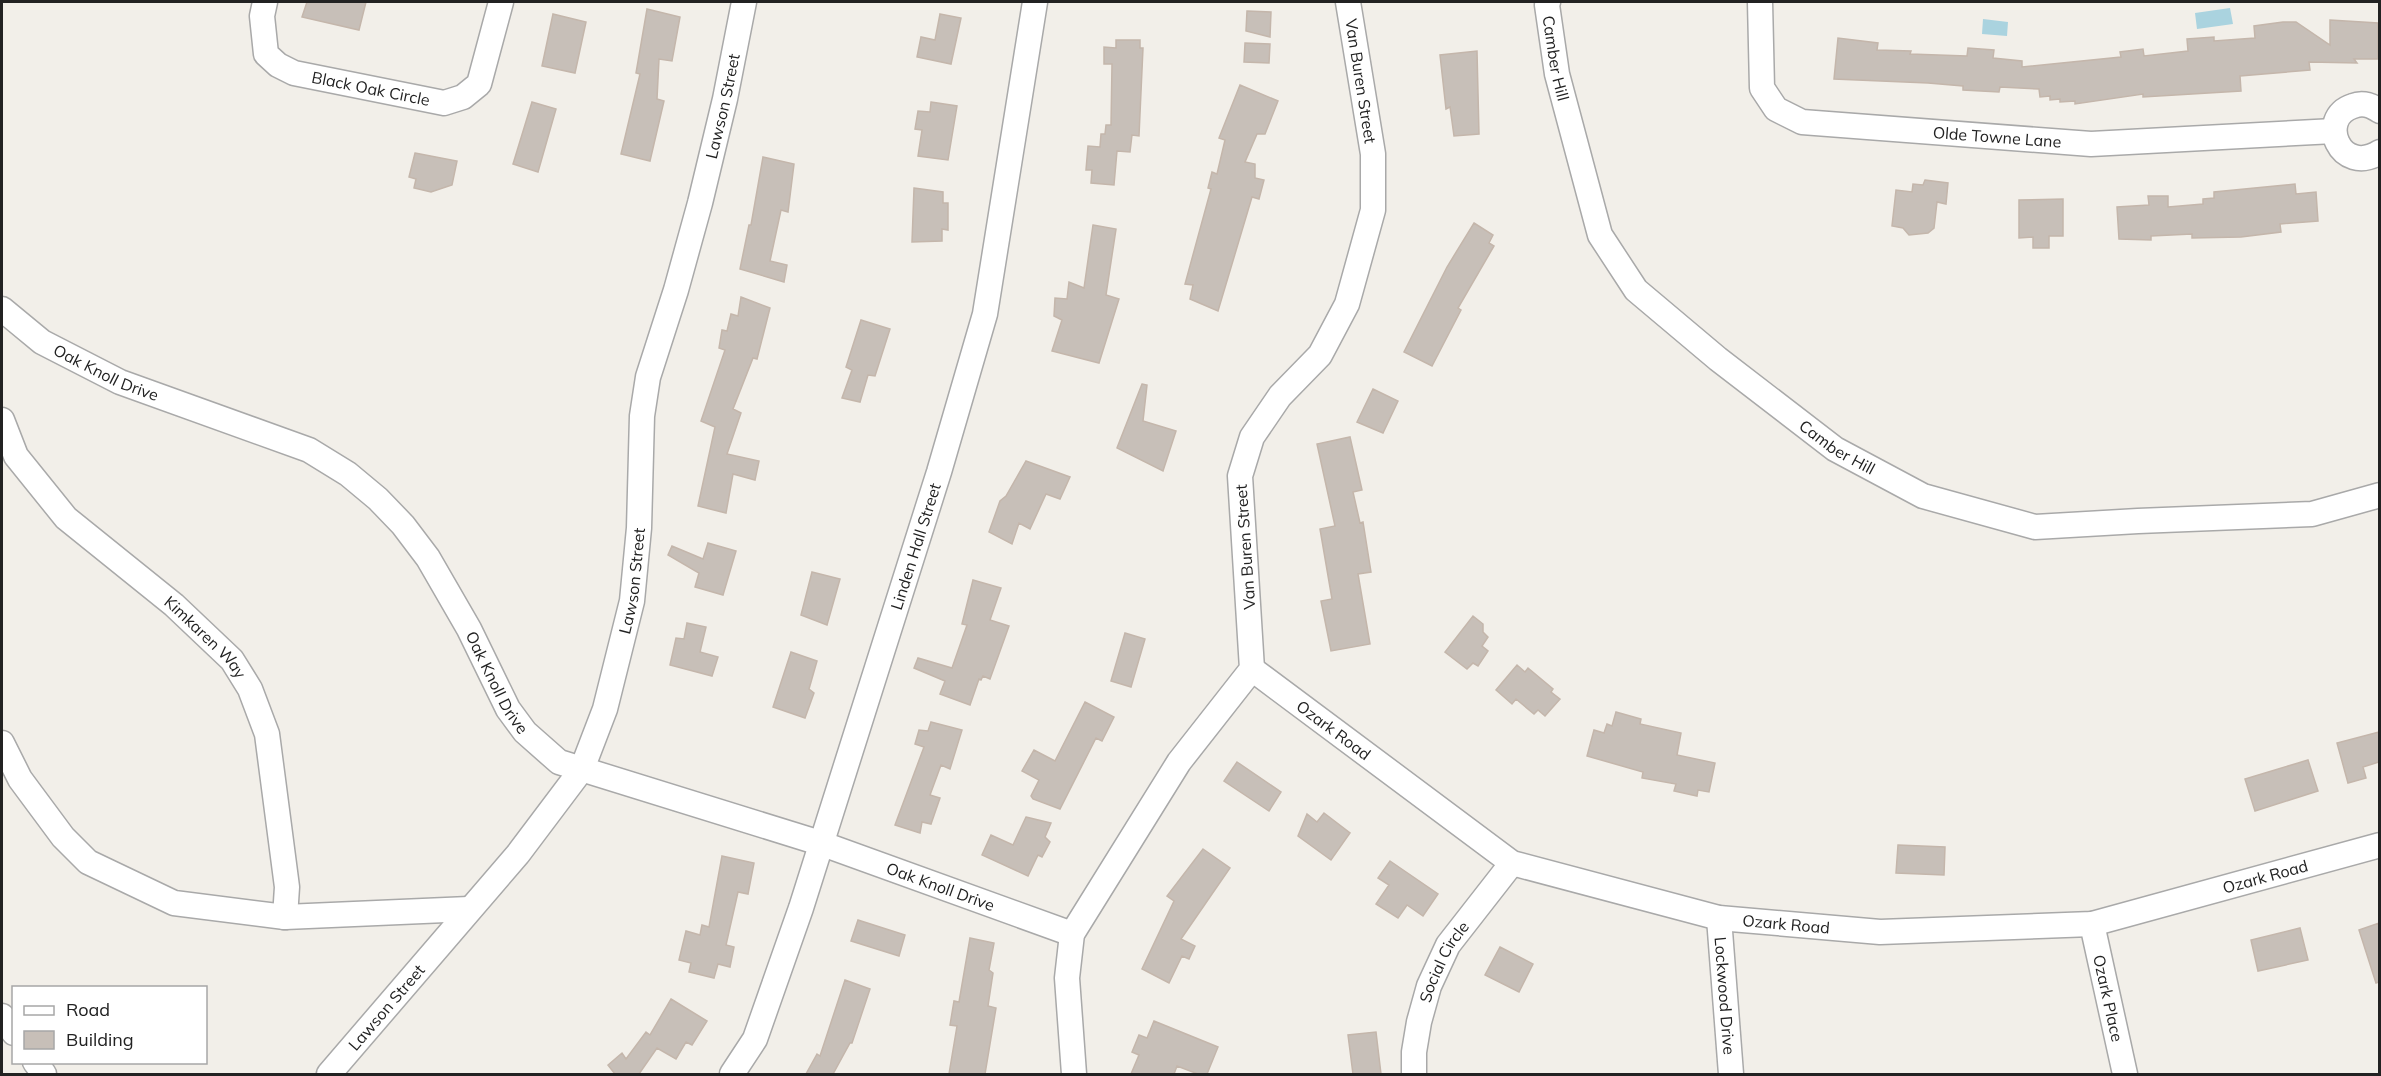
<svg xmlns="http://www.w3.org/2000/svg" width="2381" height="1076" font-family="Mulish,sans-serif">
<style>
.water{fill:#aad3df}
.building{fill:#c7bfb8;stroke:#c4b6ab;stroke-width:1.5}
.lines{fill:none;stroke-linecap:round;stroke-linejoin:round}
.minor-casing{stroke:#a9a9a9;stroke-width:27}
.minor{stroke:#fff;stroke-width:24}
.labels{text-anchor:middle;stroke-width:5;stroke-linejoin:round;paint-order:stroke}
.street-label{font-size:16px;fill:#222;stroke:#fff}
</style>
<rect width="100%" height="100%" fill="#f2efe9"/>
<path class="water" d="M2230,8L2233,24L2197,29L2195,13Z
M1983,19L2008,22L2007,36L1982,34Z"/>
<path class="building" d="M307,2H366L359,30L302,17Z
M647,9L680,17L672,61L659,59L657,99L664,101L650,161L621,154L640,74L636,73Z
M1247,11L1271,12L1270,37L1246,31Z
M553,14L586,22L575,73L542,66Z
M940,14L961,18L951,64L917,57L921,37L935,40Z
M2330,20L2378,23V59H2354L2357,63L2309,62L2310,70L2240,76L2241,91L2143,97V94L2075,104V101L2060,102V99L2050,100V96L2040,97L2039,89L2000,87L1999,92L1963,90V86L1928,83L1834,79L1838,38L1878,43L1877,50L1911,51L1910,54L1967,56L1968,48L1994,50L1993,58L2022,61V67L2121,57L2120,52L2143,49L2144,56L2188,51L2187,39L2214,37V41L2255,38L2254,26L2283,22H2296L2330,45Z
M1116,40H1140V48H1143L1139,136L1132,135L1130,152L1117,151L1114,185L1091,183L1092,170H1086L1088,146L1100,147L1101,134H1105L1106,125H1111L1112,64H1104V47L1116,48Z
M1245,43L1270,44L1269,63L1244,62Z
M1477,51L1479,134L1454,136L1450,107L1446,109L1440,55Z
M1240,85L1278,101L1265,134H1257L1245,162L1255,164V178L1264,180L1259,199L1252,197L1218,311L1190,299L1193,285L1185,284L1211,189L1208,188L1212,172L1217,174L1225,140L1219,138Z
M532,102L556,109L538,172L513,164Z
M931,102L957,106L948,160L918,156L922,130L915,129L918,111L930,112Z
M415,153L457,161L452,185L431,192L414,188L416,179L409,177Z
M763,157L794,164L788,212L781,210L770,261L787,265L784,282L740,269L749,225H751Z
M1925,180L1948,183L1946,204L1937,202L1934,228L1928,233L1909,235L1903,228L1892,226L1896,190L1912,192L1913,184L1923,185Z
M2295,184L2296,194L2316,192L2318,221L2280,224L2281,232L2241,237L2192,238V234L2151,236V240L2119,239L2117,207L2149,205L2148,196H2168V207L2203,204V199L2214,198V192Z
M914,188L943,192V203H948V230L942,229V241L912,242Z
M2063,199V236H2049V248H2033V237L2019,238V200Z
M1474,223L1493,235L1489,243L1494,246L1458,308L1461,310L1432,366L1404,352L1447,267Z
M1093,225L1116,229L1106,295L1119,299L1099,363L1052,351L1062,320L1054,316L1055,298L1067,299L1069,282L1084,288Z
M741,297L770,308L757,359L753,358L733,409L741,413L727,454L759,461L755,480L733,474L726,513L698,506L715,427L701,421L725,350L719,348L722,330L727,331L731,314L738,316Z
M861,320L890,329L875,376L868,375L860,402L842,398L852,370L846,367Z
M1142,384L1147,385L1143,421L1176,431L1163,471L1117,448Z
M1373,389L1398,401L1383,433L1357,422Z
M1350,437L1362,490L1353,492L1360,523L1363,522L1371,572L1358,574L1370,644L1331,651L1321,601L1332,599L1320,529L1335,526L1317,444Z
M1026,461L1070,477L1060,499L1046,494L1030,529L1019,523L1012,544L989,532L1000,501L1006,496Z
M708,543L736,551L723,595L695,587L699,573L668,555L672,546L703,559Z
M812,572L840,579L827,625L801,615Z
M973,580L1001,588L990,620L1009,626L990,679L983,676L981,680L979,679L970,705L940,694L945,681L914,668L918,658L952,668L967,625L962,624Z
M1473,616L1483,624V632L1488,637L1482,646L1488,651L1478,666L1473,663L1467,669L1445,652Z
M687,623L706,627L700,652L718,657L712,676L670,665L676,638L684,639Z
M1125,633L1145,639L1131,687L1111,681Z
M791,652L817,661L809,689L814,693L805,718L773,707Z
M1517,665L1525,672L1528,668L1553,689L1551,692L1560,699L1545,716L1538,710L1534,714L1516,699L1512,704L1496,690Z
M1085,702L1114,717L1102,741L1096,738L1060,809L1033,799L1031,796L1039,780L1022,771L1034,750L1055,761Z
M1616,712L1641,719L1640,724L1681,733L1677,755L1715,763L1709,792L1698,790L1697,796L1674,791L1676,784L1642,778L1643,772L1587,756L1594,730L1604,733L1607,724L1612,726Z
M931,722L962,730L950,769L941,765L930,795L940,798L931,824L922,822L920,833L895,825L924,747L915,744L919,730L928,731Z
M2379,732V762L2363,767L2366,778L2348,783L2337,743Z
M2308,760L2318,791L2255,811L2245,779Z
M1237,762L1281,792L1269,811L1224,781Z
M1324,813L1350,833L1331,860L1298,836L1307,814L1317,822Z
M1026,817L1051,823L1045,837L1050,842L1042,857L1038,855L1028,876L982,855L991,835L1013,845Z
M1898,845L1945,847L1944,875L1896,873Z
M1203,849L1230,868L1181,939L1195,946L1189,959L1182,956L1169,983L1142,969L1174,901L1167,896Z
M722,856L754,863L748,894L738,892L726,945L734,947L730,967L718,964L714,978L689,972L691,963L679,960L686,931L700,935L702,925L709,927Z
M1390,861L1438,894L1423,916L1407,905L1398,918L1376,904L1389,885L1378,878Z
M858,920L905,935L899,956L851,941Z
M2379,923V982L2376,983L2359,930Z
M2300,928L2308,960L2258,971L2251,940Z
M970,938L994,943L989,970L993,973L988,1006L996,1008L985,1074H949L957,1026L950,1025L954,1001L959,1002Z
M1500,947L1533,964L1519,992L1485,975Z
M845,980L870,989L852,1043H850L833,1074H806L817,1054L820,1056Z
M671,999L707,1021L692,1045L686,1042L676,1059L657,1048L639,1074H615L608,1065L622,1053L626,1059L646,1032L650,1035Z
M1154,1021L1218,1047L1207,1074H1198L1177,1066L1174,1074H1131L1139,1055L1132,1052L1139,1035L1147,1038Z
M1376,1032L1381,1074H1353L1348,1035Z"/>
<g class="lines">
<g class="minor-casing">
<g id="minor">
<path id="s1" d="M265,2L262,16L266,54L278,65L294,73L444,103L463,97L479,84L501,2"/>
<path id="s2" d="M1548,2L1547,5L1557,74L1600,235L1636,290L1718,359L1835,449L1923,496L2035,527L2138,521L2312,514L2380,495"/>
<path id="s3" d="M1760,2L1762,88L1776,109L1802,122L2091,144L2334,131"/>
<path d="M2380,111C2371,105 2363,102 2353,106C2316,118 2340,177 2380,152"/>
<path id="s4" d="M2,309L42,342L120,382L309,450L348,474L378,499L403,525L428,558L469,629L508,709L525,732L559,762L820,843L1072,934"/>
<path id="s5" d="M2,420L16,456L66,518L174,605L232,660L250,689L267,734L287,887L285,917"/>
<path id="s6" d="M1252,669L1512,863L1719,918L1880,932L2092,924L2380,845"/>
<path d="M2,743L20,779L63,837L88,862L174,903L285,917L469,909"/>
<path id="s7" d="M1719,918L1731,1074"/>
<path id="s8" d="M2092,924L2125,1074"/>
<path d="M2,1016L14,1033"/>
<path d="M35,1062L44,1074"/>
<path id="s9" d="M329,1074L518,854L582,769L605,709L632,601L639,528L642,416L648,377L676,290L700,203L725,99L744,2"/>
<path id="s10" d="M732,1074L755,1039L801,908L939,472L985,314L1035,2"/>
<path d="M1074,1074L1067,978L1072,934L1179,762L1252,669L1240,476L1252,437L1280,396L1320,355L1347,304L1373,210V154L1348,2"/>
<path id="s11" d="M1414,1074V1052L1419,1022L1429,986L1448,945L1512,863"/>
</g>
</g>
<use href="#minor" class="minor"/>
</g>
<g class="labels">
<g class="street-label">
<text dy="6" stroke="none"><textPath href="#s2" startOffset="57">Camber Hill</textPath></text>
<text transform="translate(1361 81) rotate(81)" y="6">Van Buren Street</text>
<text dy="6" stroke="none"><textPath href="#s1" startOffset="165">Black Oak Circle</textPath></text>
<text dy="6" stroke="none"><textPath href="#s9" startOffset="1078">Lawson Street</textPath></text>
<text dy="6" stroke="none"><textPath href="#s3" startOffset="336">Olde Towne Lane</textPath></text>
<text dy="6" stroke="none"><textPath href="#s4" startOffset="123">Oak Knoll Drive</textPath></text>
<text dy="6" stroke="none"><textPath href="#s2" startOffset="561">Camber Hill</textPath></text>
<text dy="6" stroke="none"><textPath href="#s10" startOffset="560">Linden Hall Street</textPath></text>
<text transform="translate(1245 547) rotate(-94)" y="6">Van Buren Street</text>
<text dy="6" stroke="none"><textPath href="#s9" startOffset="592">Lawson Street</textPath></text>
<text dy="6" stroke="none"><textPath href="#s5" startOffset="302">Kimkaren Way</textPath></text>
<text dy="6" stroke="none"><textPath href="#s4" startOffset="645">Oak Knoll Drive</textPath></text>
<text dy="6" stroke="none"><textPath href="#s6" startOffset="102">Ozark Road</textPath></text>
<text dy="6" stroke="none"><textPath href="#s6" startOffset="1092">Ozark Road</textPath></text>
<text dy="6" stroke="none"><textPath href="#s4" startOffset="1149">Oak Knoll Drive</textPath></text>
<text dy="6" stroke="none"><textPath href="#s6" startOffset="606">Ozark Road</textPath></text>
<text dy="6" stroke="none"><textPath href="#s11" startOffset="118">Social Circle</textPath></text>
<text dy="6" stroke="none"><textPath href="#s7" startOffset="78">Lockwood Drive</textPath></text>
<text dy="6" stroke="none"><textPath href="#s8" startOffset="76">Ozark Place</textPath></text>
<text dy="6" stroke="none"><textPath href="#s9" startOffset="88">Lawson Street</textPath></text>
</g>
</g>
<rect width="2381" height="1076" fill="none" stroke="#222222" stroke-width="6"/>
<rect x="12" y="986" width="195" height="78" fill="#ffffff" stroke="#a7a7a7" stroke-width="1.5"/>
<rect x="24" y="1006" width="30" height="9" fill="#ffffff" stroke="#a7a7a7" stroke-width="1.5"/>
<text x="66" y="1016" font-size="18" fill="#222222">Road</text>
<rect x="24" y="1031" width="30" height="18" fill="#c7bfb8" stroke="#a7a7a7" stroke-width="1.5"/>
<text x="66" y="1046" font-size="18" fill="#222222">Building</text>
</svg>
